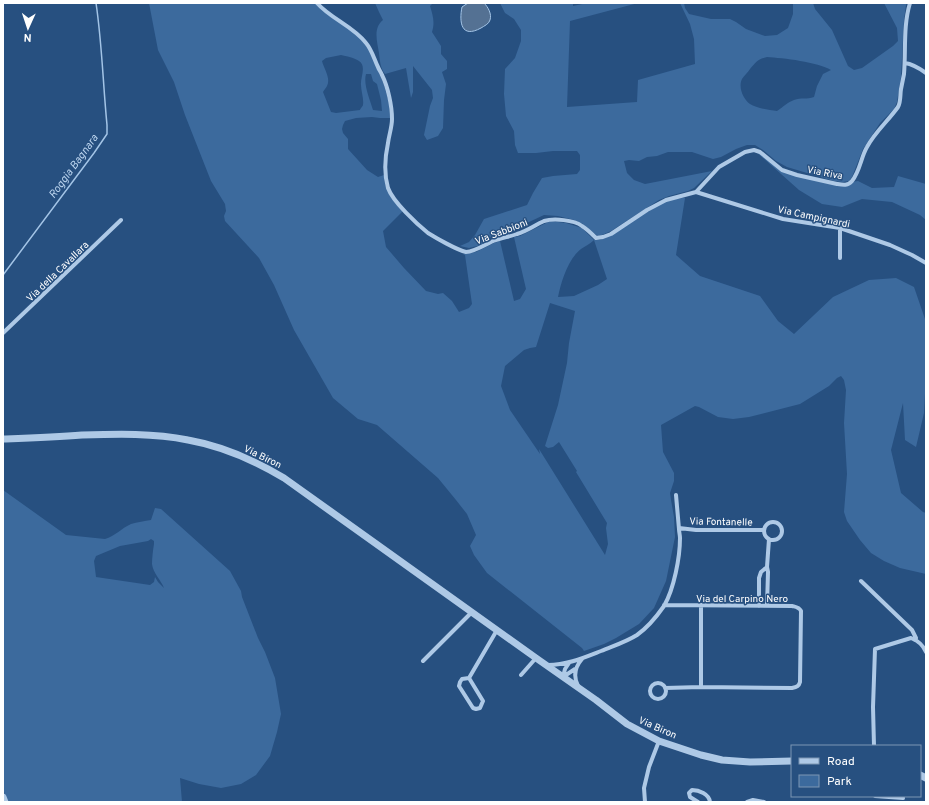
<svg xmlns="http://www.w3.org/2000/svg" width="929" height="805" font-family="Overpass,sans-serif">
<style>
.green{fill:#3c6a9d;fill-rule:evenodd}
.water{fill:#547193;stroke:#a3c4e6}
.lines{fill:none;stroke-linecap:round;stroke-linejoin:round}
.stream{stroke:#a3c4e6;stroke-width:1.5}
.minor{stroke:#aec9e6;stroke-width:4}
.tertiary{stroke:#aec9e6;stroke-width:7}
.labels{text-anchor:middle;stroke-width:3;stroke-linejoin:round;paint-order:stroke}
.street-label{font-size:10px;fill:#fff;stroke:#275080}
.water-label{font-size:11px;font-style:italic;fill:#bad3ed;stroke:#275080}
</style>
<rect width="100%" height="100%" fill="#275080"/>
<path class="green" d="M149,3H315L358,36L371,52L384,85L389,103L390,113V118H380L372,117L356,118L345,121L343,125L342,129L343,133L348,139V149L367,170L378,177L384,175C385,191 392,200 403,211L383,231L386,247L404,268L426,291L438,294L443,293L452,301L459,312L469,308L472,304L465,255L463,254L476,252L494,243L500,241L514,301L520,299L526,289L514,237L520,236L550,221L566,223L582,228L594,240H600L607,237L637,218L668,200L682,198H685L676,255L700,276L760,296L778,321L794,334L833,297L869,280L896,278L914,287L926,322V375L924,413L916,447L905,440L903,403L891,450L901,493L923,512L926,513V574L900,568L884,561L871,553L860,540L847,521L844,512L847,474L844,423L846,390L844,380L841,376L837,378L829,386L800,404L749,417L733,419L718,417L699,407L695,406L661,425L663,452L674,473V481L670,493L671,500L674,517L675,537L666,581L654,608L639,624L616,638L604,644L584,651L582,648L487,573L474,555L470,546L476,535L467,514L456,500L438,478L377,425L358,419L333,398L294,330L274,285L259,258L225,221L224,216L226,211L225,204L211,181L185,115L174,82L158,50ZM341,55C346,56 355,58 359,61C367,66 360,78 361,85C361,91 364,99 363,105C363,106 360,109 360,110L336,113L331,112L323,92C324,90 326,88 327,86C331,78 324,69 322,61L326,58ZM366,74H371L373,81L377,84L381,100L382,111L373,110C370,100 363,84 366,74ZM594,240L607,279L598,285L574,296L558,297C561,282 568,259 581,249C585,246 590,244 594,240ZM550,303L575,311L569,343L567,363L558,405L545,446L548,448L553,447L559,442L577,471L576,472L607,523L606,528L608,544L605,555L539,449L540,454L510,410L501,386L505,366L524,350L530,348L536,347Z
M375,3H433L430,6C433,16 435,22 432,32L441,46V54L447,61V69L442,72L446,84L444,100L443,128L438,136L427,140L424,135L430,106L433,98L432,90L413,66V92L411,98L406,68L385,74C380,67 380,61 379,53C377,41 373,28 383,20L379,12Z
M500,3H573V6L587,3H638L570,21L567,107L637,102L638,80L695,64L694,39L690,24L680,3H684L685,8L689,14L711,19H730L736,22L746,29L765,36L777,35L788,28L793,14V3H813L815,9L832,30L848,66L854,70L862,68L893,46L898,41L897,28L884,3H907L906,5L904,20L901,77L897,102L894,109L880,123L863,149L852,177L849,181L843,182L834,181L787,167L776,161L763,150L755,145H747L736,149L721,157L713,159L692,152H668L657,156L647,157L639,161L629,160L624,161L627,173L634,180L645,184L712,171L694,188L688,191L669,196L659,200L611,231L602,235L598,236L595,234L583,224L574,220L558,216L544,215L514,229L492,236L481,245L469,248L460,246L469,242L475,235L484,219L527,205L533,193L542,178L553,176L577,174L580,170V155L577,151H553L536,153H518L515,145L514,131L506,116L504,94L505,69L515,58L521,41V30L514,19L505,13ZM767,57C783,58 818,62 831,70L823,74L817,86L814,97C807,100 801,97 794,100C788,102 783,107 777,111C769,110 756,108 750,104C743,99 738,87 742,79C744,76 748,72 750,69C756,62 758,59 767,57Z
M754,150L760,152L782,170L837,184L858,181L872,188L894,187L898,176L926,184V220L920,215L892,202L862,199L842,207L822,204L799,190Z
M3,490L66,535L105,539C115,536 122,528 131,524C137,522 145,521 151,520L155,508L161,509L230,571L241,591L242,597L258,638L265,652L275,678L281,714L277,732L270,756L256,775L241,784L221,788L199,784L180,778L182,802H9L3,790ZM151,539L154,541V544C153,550 152,558 152,564C153,573 161,580 164,588L158,582L155,577L154,582L150,585L96,577L94,561L96,556L120,546L148,541Z"/>
<path class="water" d="M468,3H484C488,7 492,14 490,20C489,24 484,26 481,28C461,39 459,22 462,7Z"/>
<g class="lines">
<path class="stream" d="M3,275L94,153L107,134V125C103,84 102,43 96,3"/>
<path class="minor" d="M317,3C331,19 353,26 366,43C372,50 374,59 378,67C379,70 381,72 382,75C388,87 392,106 392,119C392,127 389,135 388,143C385,157 384,174 388,188C393,202 417,224 428,233C436,238 457,250 466,252C473,252 485,245 491,242C500,238 509,237 517,234C527,231 535,225 544,221C554,218 574,220 582,226C587,229 592,234 596,238L603,237L611,234L647,210L666,200L696,192L783,219L840,228L890,245L912,255L926,263
M905,63C913,64 919,68 926,73
M696,192L719,167L745,152L754,150L760,152L782,170L797,175L837,184C843,185 848,186 852,181C860,171 861,157 867,147C875,132 888,121 898,107C901,102 900,95 901,89C902,84 903,79 904,74C906,50 903,26 910,3
M840,228V258
M3,333L121,220
M764 531a9 9 0 1 1 18 0a9 9 0 1 1-18 0Z
M679,528L696,530H764
M861,581L912,630L916,638L915,640
M664,605L792,606C796,607 799,607 801,611L800,682C799,686 797,687 792,688L701,687L665,688
M701,605V687
M759,606V578L761,572L767,567
M767,606L768,572L767,567L769,539
M423,661L472,612
M548,665C567,665 583,658 601,651C613,646 626,642 637,635C647,628 657,616 664,606C674,589 680,557 680,538C680,535 679,532 679,529C678,517 677,506 676,495
M521,675L536,658
M563,677L565,669L569,663
M563,677L575,669
M469,678L483,701L480,708L476,709L473,708L459,686L460,682L462,679L469,678L497,630
M650 691a8 8 0 1 1 16 0a8 8 0 1 1-16 0Z
M578,686C573,676 575,667 582,659
M874,746L873,707L875,649L911,638C919,641 923,645 926,652
M875,796L903,798
M645,802L644,788L649,767L659,741
M698,802L690,797L689,793L692,790C699,790 709,794 710,802
M747,802L753,800L764,802"/>
<path class="tertiary" d="M3,439C29,438 56,437 82,435C118,434 153,433 188,440C222,446 254,460 284,478L536,658L596,700L627,724L659,741L701,755L722,760L750,762L792,761
M920,775L926,778
M3,797L5,802"/>
</g>
<g class="labels">
<g class="street-label">
<text transform="translate(825 172) rotate(11)" y="4">Via Riva</text>
<text transform="translate(814 216) rotate(12)" y="4">Via Campignardi</text>
<text transform="translate(501 231) rotate(-21)" y="4">Via Sabbioni</text>
<text transform="translate(57 271) rotate(-44)" y="4">Via della Cavallara</text>
<text transform="translate(263 456) rotate(26)" y="4">Via Biron</text>
<text transform="translate(721 521) rotate(1)" y="4">Via Fontanelle</text>
<text x="742" y="602">Via del Carpino Nero</text>
<text transform="translate(658 727) rotate(24)" y="4">Via Biron</text>
</g>
<g class="water-label">
<text transform="translate(73 166) rotate(-54)" y="4">Roggia Bagnara</text>
</g>
</g>
<rect width="929" height="805" fill="none" stroke="#ffffff" stroke-width="8"/>
<rect x="791" y="745" width="130" height="52" fill="#275080" stroke="#7d96b3"/>
<rect x="799" y="758" width="20" height="6" fill="#aec9e6" stroke="#7d96b3"/>
<text x="827" y="765" font-size="12" fill="#ffffff">Road</text>
<rect x="799" y="775" width="20" height="12" fill="#3c6a9d" stroke="#7d96b3"/>
<text x="827" y="785" font-size="12" fill="#ffffff">Park</text>
<g transform="translate(28 28) rotate(183)" stroke="#275080" stroke-width="3" paint-order="stroke">
<path d="M0-3L7 15L0 10L-7 15Z" fill="#ffffff"/>
<text y="-6" font-size="11" font-weight="bold" text-anchor="middle" fill="#ffffff">N</text>
</g>
</svg>
